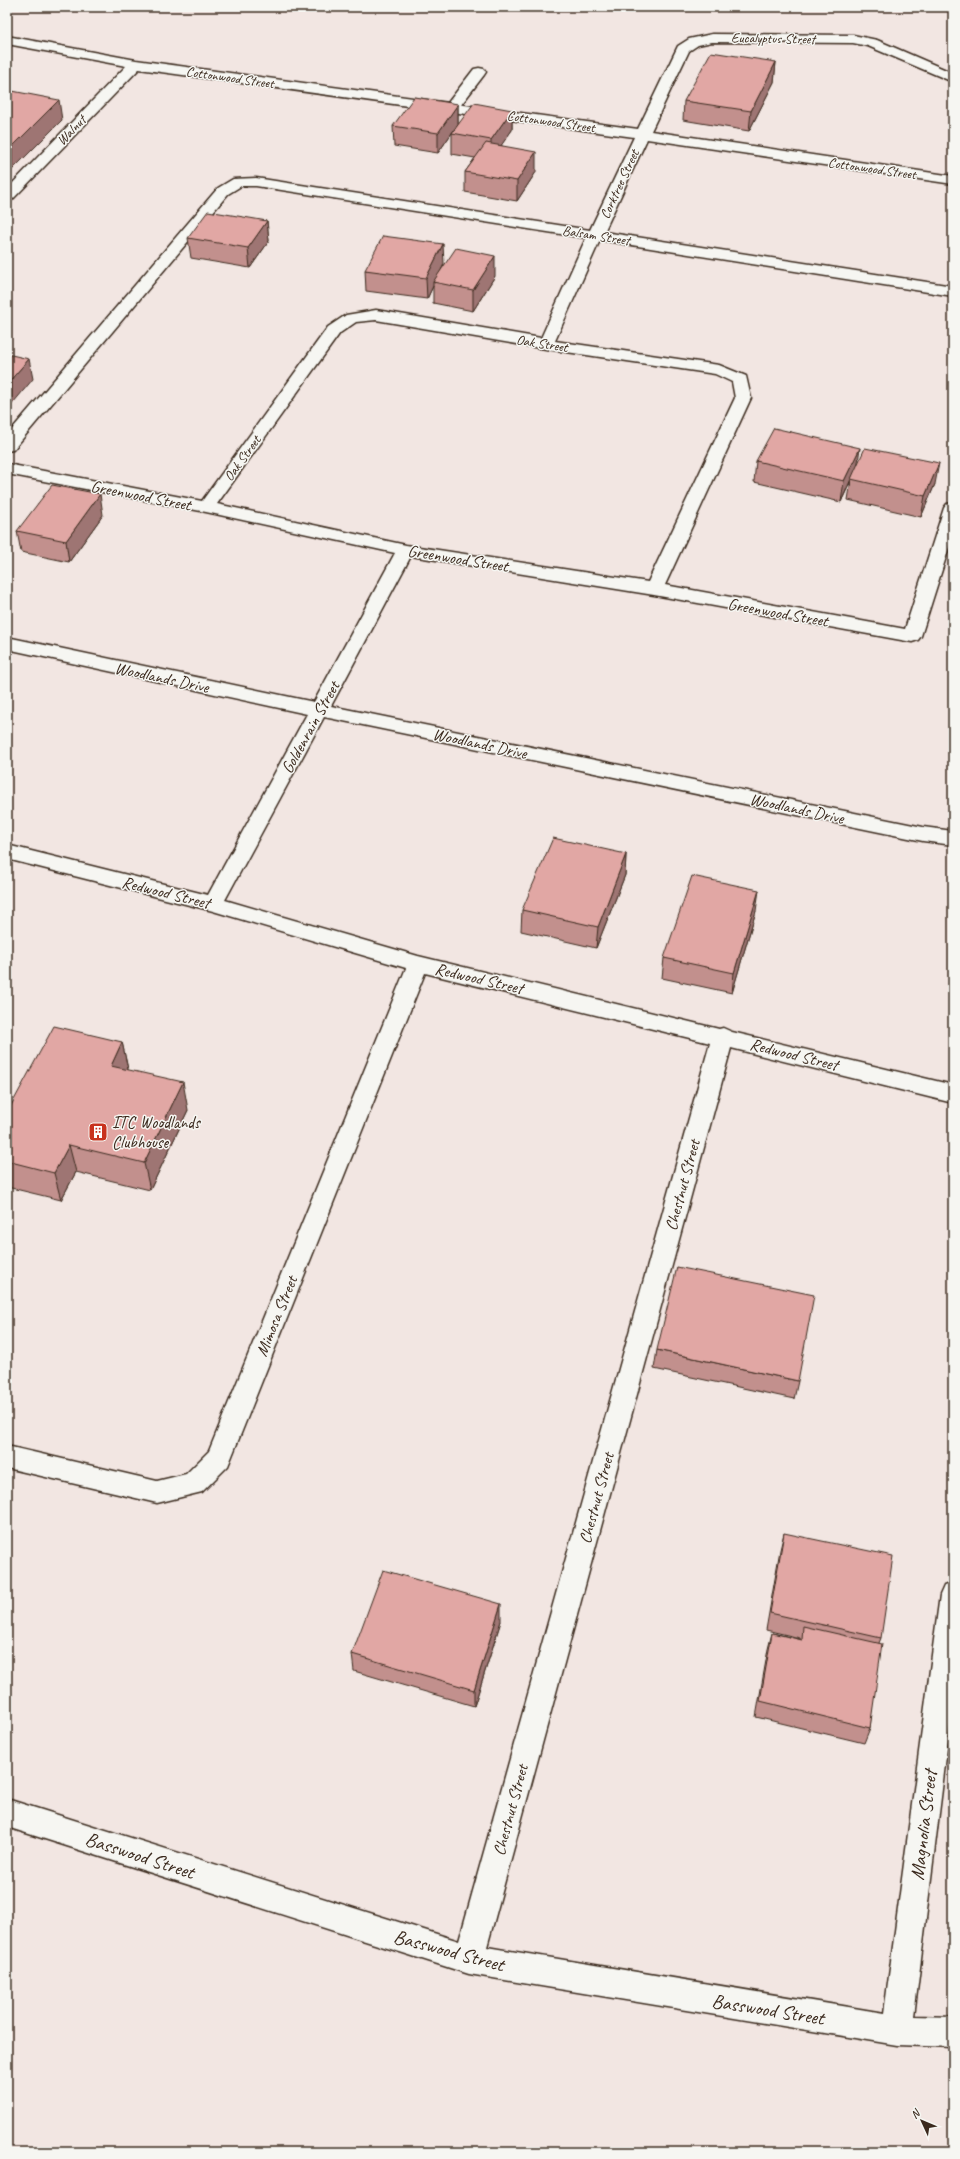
<svg xmlns="http://www.w3.org/2000/svg" width="960" height="2159" font-family="Caveat,sans-serif">
<style>
.lines{fill:none;stroke-linecap:round;stroke-linejoin:round}
.service-casing{stroke:#3b2a1e;stroke-width:3}
.minor-casing{stroke:#3b2a1e;stroke-width:3}
.service{fill:#f6f6f2;fill-rule:evenodd}
.minor{fill:#f6f6f2;fill-rule:evenodd}
.wall{fill:#c2908d;stroke:#3b2a1e}
.shaded-wall{fill:#9e7573;stroke:#3b2a1e}
.building{fill:#e1a7a4;stroke:#3b2a1e}
.labels{text-anchor:middle;stroke-width:3;stroke-linejoin:round;paint-order:stroke}
.far-street-label{font-size:14px;fill:#3b2a1e;stroke:#f6f6f2}
.street-label{font-size:17px;fill:#3b2a1e;stroke:#f6f6f2}
.poi-label{font-size:17px;fill:#3b2a1e;stroke:#f6f6f2;text-anchor:start}
.near-street-label{font-size:20px;fill:#3b2a1e;stroke:#f6f6f2}
</style>
<rect width="100%" height="100%" fill="#f2e6e2"/>
<filter id="ink" filterUnits="userSpaceOnUse"><feTurbulence type="fractalNoise" baseFrequency=".025" numOctaves="2"/><feDisplacementMap in="SourceGraphic" scale="8" xChannelSelector="R" yChannelSelector="G"/><feConvolveMatrix kernelMatrix="1 2 1 2 8 2 1 2 1" color-interpolation-filters="sRGB"/></filter>
<g filter="url(#ink)">
<g class="lines">
<g class="service-casing">
<path id="service" d="M479,68L484,69L486,72L484,75L457,110H447L445,107L447,104L474,69Z"/>
</g>
<g class="minor-casing">
<path id="minor" d="M712,34L853,35L877,40L953,73V82L868,46L853,43L712,42L698,45L689,51L651,131L953,176V184L647,139L604,232L953,286V296L600,240L555,341L719,365L746,376L751,398L665,585L905,629L944,508L947,504L953,503V535L921,636L918,640L912,642L654,595L411,556L331,706L923,827L953,831V845L923,841L324,717L225,900L418,956L719,1029L723,1028L732,1032L953,1085V1103L731,1048L487,1947L884,2013L940,1595L944,1586L953,1583V1700L914,2016L953,2017V2047L897,2045L469,1974L7,1827V1799L459,1941L710,1043L425,973L228,1466L202,1492L157,1503L7,1468V1446L157,1481L186,1474L209,1451L406,968L213,911L7,859V845L208,895L307,714L7,649V637L314,702L395,553L206,512L7,474V464L202,501L328,327L346,315L376,310L541,338L586,238L256,186H241L228,194L13,450L7,451V435L218,188L233,179L256,178L590,230L634,137L139,69L12,200L7,201V189L126,66L7,44V36L136,60L638,129L678,46L689,39ZM376,320L546,349L715,374L732,382L735,398L648,582L406,545L217,504L340,333L356,322Z"/>
</g>
<use href="#service" class="service"/>
<use href="#minor" class="minor"/>
</g>
<path class="wall" d="M776,62L774,82L749,131L683,120L684,101Z
M7,90L62,120L11,171L7,170Z
M458,104V124L438,153L394,146L393,126Z
M512,110V130L501,145L536,172L517,201L465,192V172L475,158L452,154V133Z
M267,221L269,241L250,268L191,258L188,238Z
M444,264L440,271L495,276L473,311L433,303V286L427,299L366,291L365,270Z
M756,461L858,465L935,484L921,517L848,500L851,481L841,502L754,482Z
M103,515L69,562L21,552L17,531Z
M626,854L625,875L596,948L521,931L522,910Z
M756,911L732,993L662,978L664,958Z
M122,1042L128,1070L188,1110L150,1190L76,1172L61,1200L7,1187V1113Z
M657,1350L798,1381L794,1399L654,1369Z
M784,1533L881,1638L879,1643L870,1728L864,1743L756,1717L768,1649L772,1633L800,1639V1638L766,1630L780,1550Z
M501,1621L474,1706L354,1671L352,1654Z"/>
<path class="shaded-wall" d="M776,62L774,82L749,131L751,111Z
M59,100L62,120L11,171L8,151Z
M458,104V124L438,153V133Z
M512,110V130L491,160V140Z
M536,152V172L517,201V181Z
M267,221L269,241L250,268L248,248Z
M443,244L444,264L435,283L433,282V286L427,299L426,278Z
M495,256V276L473,311V290Z
M29,359L33,379L8,409L7,403V384Z
M860,448L857,469L851,479L841,502L844,481Z
M939,463L935,484L921,517L925,496Z
M100,494L103,515L69,562L66,541Z
M626,854L625,875L596,948L598,927Z
M759,890L756,911L732,993L734,973Z
M122,1042L128,1069L116,1094L111,1066Z
M183,1082L188,1110L150,1190L144,1163Z
M69,1145L76,1172L61,1200L54,1173Z
M501,1604V1621L474,1706V1690Z"/>
<path class="building" d="M711,52L776,62L751,111L684,101Z
M7,90L59,100L8,151L7,150Z
M414,97L458,104L438,133L393,126Z
M474,103L512,110L491,140L452,133Z
M486,143L536,152L517,181L465,172Z
M208,211L267,221L248,248L188,238Z
M383,236L443,244L426,278L365,270Z
M456,248L495,256L473,290L433,282Z
M7,354L29,359L7,384Z
M774,428L860,448L844,481L756,461Z
M865,448L939,463L925,496L851,479Z
M52,485L100,494L66,541L17,531Z
M553,838L626,854L598,927L522,910Z
M692,876L759,890L734,973L664,958Z
M54,1026L122,1042L111,1066L183,1082L144,1163L69,1145L54,1173L7,1161V1113Z
M677,1267L814,1295L798,1381L657,1350Z
M784,1533L893,1556L881,1638L770,1613Z
M383,1570L501,1604L474,1690L352,1654Z
M803,1626L882,1644L870,1728L760,1701L772,1633L802,1640Z"/>
</g>
<defs>
<g id="building-square" transform="scale(1)"><rect x="-9" y="-9" width="18" height="18" rx="4" fill="#c8321e" stroke="#f6f6f2"/><path d="M-4-6H4V6H1V3H-1V6H-4ZM-2.5-4.3h1.7v1.8h-1.7ZM.8-4.3h1.7v1.8H.8ZM-2.5-1h1.7V.8h-1.7ZM.8-1h1.7V.8H.8Z" fill="#fff"/></g>
</defs>
<g fill-rule="evenodd">
<use href="#building-square" x="98" y="1132"/>
</g>
<g class="labels">
<g class="far-street-label">
<text transform="translate(773 38) rotate(1)" y="5">Eucalyptus Street</text>
<text transform="translate(230 77) rotate(8)" y="5">Cottonwood Street</text>
<text transform="translate(551 121) rotate(8)" y="5">Cottonwood Street</text>
<text transform="translate(71 130) rotate(-46)" y="5">Walnut</text>
<text transform="translate(872 168) rotate(8)" y="5">Cottonwood Street</text>
<text transform="translate(619 184) rotate(-65)" y="5">Corktree Street</text>
<text transform="translate(596 235) rotate(9)" y="5">Balsam Street</text>
<text transform="translate(542 343) rotate(9)" y="5">Oak Street</text>
<text transform="translate(242 458) rotate(-54)" y="5">Oak Street</text>
</g>
<g class="street-label">
<text transform="translate(141 495) rotate(11)" y="6">Greenwood Street</text>
<text transform="translate(458 558) rotate(9)" y="6">Greenwood Street</text>
<text transform="translate(778 612) rotate(10)" y="6">Greenwood Street</text>
<text transform="translate(162 677) rotate(12)" y="6">Woodlands Drive</text>
<text transform="translate(310 727) rotate(-61)" y="6">Goldenrain Street</text>
<text transform="translate(480 743) rotate(12)" y="6">Woodlands Drive</text>
<text transform="translate(797 808) rotate(12)" y="6">Woodlands Drive</text>
<text transform="translate(166 892) rotate(14)" y="6">Redwood Street</text>
<text transform="translate(479 978) rotate(13)" y="6">Redwood Street</text>
<text transform="translate(794 1054) rotate(14)" y="6">Redwood Street</text>
<text transform="translate(682 1185) rotate(-75)" y="6">Chestnut Street</text>
<text transform="translate(276 1316) rotate(-68)" y="6">Mimosa Street</text>
<text transform="translate(596 1498) rotate(-75)" y="6">Chestnut Street</text>
<text transform="translate(510 1810) rotate(-75)" y="6">Chestnut Street</text>
</g>
<g class="poi-label">
<text x="112" y="1128">ITC Woodlands<tspan x="112" dy="20">Clubhouse</tspan></text>
</g>
<g class="near-street-label">
<text transform="translate(923 1825) rotate(-83)" y="7">Magnolia Street</text>
<text transform="translate(140 1855) rotate(18)" y="7">Basswood Street</text>
<text transform="translate(449 1950) rotate(15)" y="7">Basswood Street</text>
<text transform="translate(768 2009) rotate(9)" y="7">Basswood Street</text>
</g>
</g>
<rect width="960" height="2159" fill="none" stroke="#f6f6f2" stroke-width="24"/>
<rect x="12" y="12" width="936" height="2135" fill="none" stroke="#3b2a1e" stroke-width="1.5" filter="url(#ink)"/>
<g transform="translate(922 2121) rotate(314)" stroke="#f6f6f2" stroke-width="3" paint-order="stroke">
<path d="M0-3L7 15L0 10L-7 15Z" fill="#3b2a1e"/>
<text y="-6" font-size="11" font-weight="bold" text-anchor="middle" fill="#3b2a1e">N</text>
</g>
</svg>
